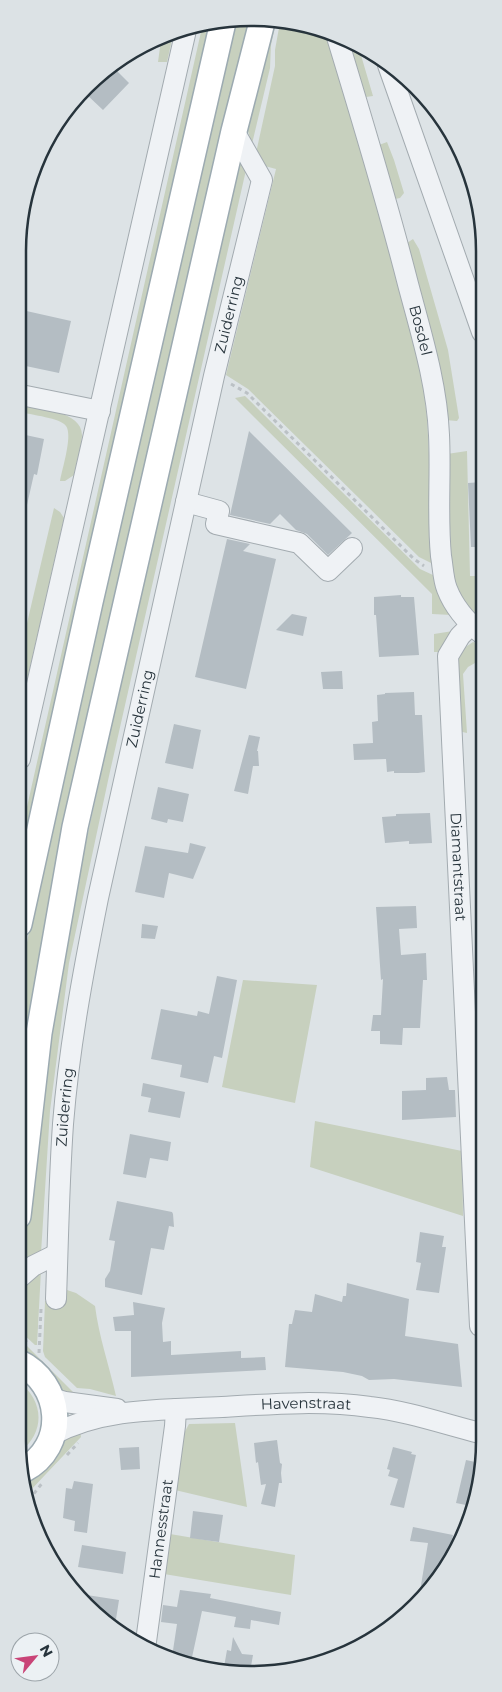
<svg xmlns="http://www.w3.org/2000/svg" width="502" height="1692" font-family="Montserrat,sans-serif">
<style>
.green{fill:#c7d0be}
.building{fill:#b4bdc3}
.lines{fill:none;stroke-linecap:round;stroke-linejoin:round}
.minor-casing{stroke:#a3abb0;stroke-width:22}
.major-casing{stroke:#9caab1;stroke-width:28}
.path{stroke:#bbc1c5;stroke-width:3;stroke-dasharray:4 4;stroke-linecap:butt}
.minor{stroke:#eff2f5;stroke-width:20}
.major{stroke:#fff;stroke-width:25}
.labels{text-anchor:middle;stroke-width:4;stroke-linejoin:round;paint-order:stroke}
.street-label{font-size:15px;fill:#27343c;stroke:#ecf1f4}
.rim{fill:none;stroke:#27343c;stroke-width:2.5}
</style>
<rect width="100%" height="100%" fill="#dde3e6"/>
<path class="green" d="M205,22H213L20,877V838L203,23Z
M233,22H252L19,1109V983L31,922Z
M269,22H276L271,45L270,68L252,144L247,128Z
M280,22H296L328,34L356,129L420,360L427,417L435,565L419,557L248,389L226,375L276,169L261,165L256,153L275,66V50Z
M173,35L167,62H158L161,40Z
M349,42L358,45L373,96L366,97Z
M387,142L394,160L404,193L400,198L395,199L379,145Z
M239,159L246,170L109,776L69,963L50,1111L41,1253L18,1268L23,1235L35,1188L41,1114L49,1040L75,892L212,272Z
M413,239L419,249L448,350L459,418L457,421L445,420L437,354L407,243Z
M245,396L420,569L435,576L452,615L432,614V594L235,398Z
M21,405C39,409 83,411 82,436C81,449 76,463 74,475L65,481H60C62,469 73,435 66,426C61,418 31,415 21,412Z
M467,451L470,576H482V620L465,605L452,576L447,454Z
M54,508L60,512L64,518L20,711V653Z
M453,631L443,652H434V634Z
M473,642L482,644V659L468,667L463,674L467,733L458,731L454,663L458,652Z
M243,980L317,985L295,1103L222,1087Z
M315,1121L462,1151L463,1216L310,1167Z
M41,1270L37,1345H35L22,1333L18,1331V1296L22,1287Z
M67,1290L76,1293L95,1306C99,1337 109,1365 116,1396L90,1389L77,1388L45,1357L43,1351L45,1301L65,1299Z
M18,1338H19L75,1394H64C50,1380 31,1366 20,1350C18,1346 18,1342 18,1338Z
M18,1381C44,1400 46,1432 20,1452L18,1441Z
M235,1423L247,1507L175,1490L182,1437L189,1424Z
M80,1429L81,1437L28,1493L25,1479L61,1442Z
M170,1534L295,1555L291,1595L164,1574Z"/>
<path class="building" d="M112,66L129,83L103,110L85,93Z
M22,310L71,321L59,373L21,365Z
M249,431L352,533L328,555L307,534L296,530L280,514L270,524L230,515Z
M21,434L44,439L37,475L34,474L27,505H21Z
M482,482V547H471L468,483Z
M227,539L250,544L243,551L276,559L246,689L195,677Z
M401,595V597H414L419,655L379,657L376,615H374V597Z
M292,614L307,617L303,636L276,630Z
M342,671L343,689H323L321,672Z
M414,692L415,715H422L425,772L418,773H394V771L387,772L386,759L354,760L353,744L373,743L372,722L378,721L377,695L385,694V693Z
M174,724L201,730L193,769L165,763Z
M249,735L260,737L257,751H258L259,766H253L248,794L234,791Z
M158,787L189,794L183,822L168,819L167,823L151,819Z
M430,813L432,843L409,844V841L385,843L382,817L396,816V814Z
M190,843L206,847L193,879L169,873L164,898L135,892L145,846L188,853Z
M416,906L417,928L399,929L401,955L426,953L427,980H423L420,1028H403L402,1045L380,1044V1031H371L373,1015H381L383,979L381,980L376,907Z
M142,924L158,926L155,939L141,938Z
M217,976L237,980L222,1058L214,1056L208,1083L180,1077L182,1065L151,1059L161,1009L197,1016L198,1011L209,1014Z
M447,1077L449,1090H455L456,1117L402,1120V1091L426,1090V1078Z
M143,1083L185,1092L180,1118L148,1112L151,1098L141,1096Z
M130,1134L171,1142L168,1161L150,1158L146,1178L123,1174Z
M117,1201L172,1212L173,1214L174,1227L169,1226L164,1250L151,1248L142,1295L105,1287V1279L110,1271L115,1241L109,1240Z
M420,1232L444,1236L442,1247H446L439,1293L416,1290L421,1263L416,1262Z
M347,1283L409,1299L405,1336L458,1344L462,1387L394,1379L369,1380L362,1376L343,1372L285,1367L289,1324H292L295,1310L312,1312L315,1294L342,1302L343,1296H346Z
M133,1302L165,1308L162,1323L163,1342L171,1341V1355L241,1351V1358L265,1357L266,1370L131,1377V1331H115L113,1317L134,1315Z
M277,1440L280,1463L282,1464L281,1473L282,1483H279L275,1507L261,1504L266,1484L261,1485L258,1462L256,1463L254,1443Z
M139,1447L140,1469L121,1470L119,1448Z
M393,1447L412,1452L411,1454L416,1455L404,1508L390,1505L398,1479L388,1476L390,1470L387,1469Z
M466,1460L480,1463V1486L471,1506L456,1503Z
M74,1481L93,1484L87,1533L74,1531L75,1521L63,1518L66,1488L72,1489Z
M193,1511L223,1515L219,1542L190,1538Z
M413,1527L453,1535L450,1546L457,1547L453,1558L419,1597L428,1543L410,1541Z
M82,1545L126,1552L123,1574L78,1567Z
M180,1590L211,1594L210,1598L281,1612L279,1625L251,1620L250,1629L234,1627L236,1617L202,1611L191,1662L172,1657L177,1624L161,1622L163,1605L177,1607Z
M74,1593L119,1600L116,1619L105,1617Z
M233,1637L242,1654L253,1655L250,1672L224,1667L227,1650L231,1651Z"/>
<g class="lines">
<g class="minor-casing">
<g id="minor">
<path id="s1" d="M337,37C362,119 387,201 408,284C421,333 437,384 439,435C441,475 437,516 441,556C443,567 443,579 447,589C454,607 467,622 482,634"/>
<path d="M388,65L482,332"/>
<path d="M21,395L100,411"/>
<path d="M186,502L219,511L216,524L299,543L328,571L352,548"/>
<path id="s2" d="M471,625L460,636L448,656L480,1326"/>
<path d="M20,759L186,30"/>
<path d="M18,1279L33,1266L57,1254"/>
<path id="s3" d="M56,1299C58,1241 59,1182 63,1124C69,1048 83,973 98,898L214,376L262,180L234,131"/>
<path d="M52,1398L65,1402L117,1409"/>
<path id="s4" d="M52,1435C104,1407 165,1410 222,1407C271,1404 320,1400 370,1407C407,1411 444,1424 480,1433"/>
<path id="s5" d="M145,1649L175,1426L176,1409"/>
</g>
</g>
<g class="major-casing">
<path id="major" d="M19,924L90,602L223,22
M18,1216L39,1033L75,827L234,131L262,22
M18,1362C63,1383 69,1446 23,1470"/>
</g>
<path class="path" d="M231,384L247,393L414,559L424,566
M18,1334L28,1343
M39,1353L41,1309
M67,1455L78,1443
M29,1500L43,1482"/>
<use href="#minor" class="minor"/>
<use href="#major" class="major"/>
</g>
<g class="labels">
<g class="street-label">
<text dy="5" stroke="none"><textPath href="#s3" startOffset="1002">Zuiderring</textPath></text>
<text dy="5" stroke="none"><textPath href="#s1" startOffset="305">Bosdel</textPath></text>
<text dy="5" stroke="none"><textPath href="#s3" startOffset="598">Zuiderring</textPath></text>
<text dy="5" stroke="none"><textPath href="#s2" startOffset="250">Diamantstraat</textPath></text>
<text dy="5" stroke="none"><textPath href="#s3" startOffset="192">Zuiderring</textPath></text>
<text dy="5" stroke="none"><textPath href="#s4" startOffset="258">Havenstraat</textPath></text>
<text dy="5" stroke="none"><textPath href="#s5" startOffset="121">Hannesstraat</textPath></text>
</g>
</g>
<path d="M0 0H502V1692H0ZM251 26H251A225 225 0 0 1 476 251V1441A225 225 0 0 1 251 1666H251A225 225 0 0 1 26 1441V251A225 225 0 0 1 251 26Z" fill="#dce2e5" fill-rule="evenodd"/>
<path class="rim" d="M251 26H251A225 225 0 0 1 476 251V1441A225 225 0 0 1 251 1666H251A225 225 0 0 1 26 1441V251A225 225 0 0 1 251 26Z"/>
<g transform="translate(35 1657) rotate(61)"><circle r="24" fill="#ecf1f4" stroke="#9da5aa"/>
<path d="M0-4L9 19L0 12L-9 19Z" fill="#c94477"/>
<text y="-8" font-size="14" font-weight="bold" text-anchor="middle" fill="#27343c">N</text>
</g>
</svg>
